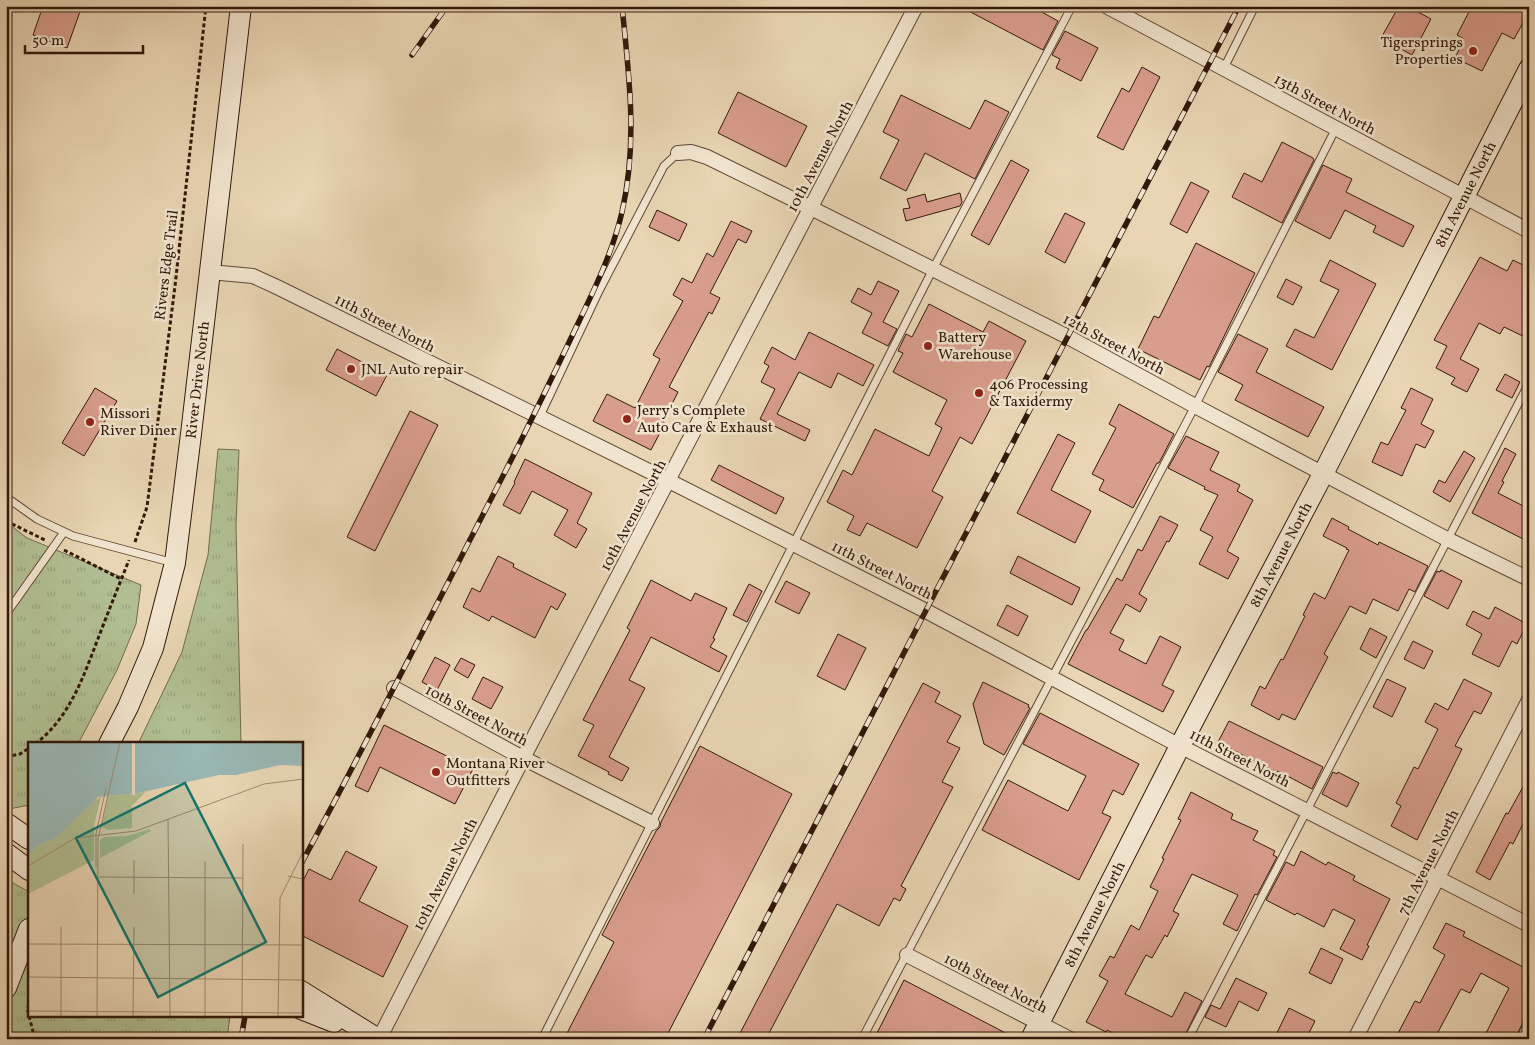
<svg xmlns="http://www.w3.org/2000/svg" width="1535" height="1045" font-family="Vollkorn,serif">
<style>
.park{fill:url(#park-tufts);stroke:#716b4e}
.building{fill:#d99d8d;stroke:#32180a}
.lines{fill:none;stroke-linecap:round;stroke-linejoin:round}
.lane-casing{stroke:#604734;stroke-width:9}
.street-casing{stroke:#604734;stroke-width:16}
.secondary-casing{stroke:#32180a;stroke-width:22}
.path{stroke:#32180a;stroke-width:3;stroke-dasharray:4 2.5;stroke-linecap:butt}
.lane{stroke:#f1e4ce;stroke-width:7}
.street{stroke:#f1e4ce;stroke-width:14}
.secondary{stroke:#f1e4ce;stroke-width:20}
.rail-casing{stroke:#32180a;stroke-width:5.5}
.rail{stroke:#f1e4ce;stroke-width:4;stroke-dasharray:11;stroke-linecap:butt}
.poi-dot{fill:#8f2418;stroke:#f1e4ce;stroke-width:2}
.labels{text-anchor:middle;stroke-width:5;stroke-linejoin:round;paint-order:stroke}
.poi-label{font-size:15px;fill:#32180a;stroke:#f1e4ce;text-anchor:start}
.street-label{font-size:15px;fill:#32180a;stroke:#f1e4ce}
.inset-road{fill:none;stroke:#a0896f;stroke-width:1}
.view{fill:#0f766e;fill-opacity:0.15;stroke:#0f766e;stroke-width:2.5}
.inset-edge{fill:none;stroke:#32180a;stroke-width:2.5}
</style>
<defs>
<pattern id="park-tufts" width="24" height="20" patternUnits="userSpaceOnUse" patternTransform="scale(1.25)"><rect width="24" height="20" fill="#b0be91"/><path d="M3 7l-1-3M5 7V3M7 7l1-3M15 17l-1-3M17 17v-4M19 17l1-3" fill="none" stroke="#98a37c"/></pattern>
</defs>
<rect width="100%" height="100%" fill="#e9d5b3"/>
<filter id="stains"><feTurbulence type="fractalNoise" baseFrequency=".004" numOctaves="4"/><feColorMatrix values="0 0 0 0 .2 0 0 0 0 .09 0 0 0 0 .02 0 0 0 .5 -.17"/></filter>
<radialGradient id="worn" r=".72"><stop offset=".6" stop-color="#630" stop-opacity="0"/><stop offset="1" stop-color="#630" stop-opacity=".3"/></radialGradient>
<path class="park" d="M218,449L239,450L236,526L241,744H138L182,652L208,555Z
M6,522L27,538L141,585L136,624L117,670L78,744H29V805L9,809L6,808Z
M6,879L29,892V1016H230L227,1039H6Z"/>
<path class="building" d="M43,6H82L67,48L33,35Z
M959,6H1031L1058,21L1043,50Z
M1399,6H1407L1431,19L1412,55L1381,38Z
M1472,6H1529V12L1514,39L1502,33L1482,71L1455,58L1464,39L1457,35Z
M1065,31L1098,48L1081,81L1056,68L1060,59L1052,55Z
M1142,67L1160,77L1123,150L1097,137L1122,88L1129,92Z
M738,92L807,126L786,167L718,133Z
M901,95L970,129L985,100L1009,112L975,179L925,153L906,191L880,178L899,140L883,132Z
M1282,142L1313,158L1314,160L1282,223L1232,197L1244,173L1262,182Z
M1011,160L1029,170L989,245L971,235Z
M1323,165L1352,179L1346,192L1414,226L1403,247L1373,232L1376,226L1345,210L1330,239L1295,221Z
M1191,182L1209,191L1187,233L1170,224Z
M960,193L962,202L960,206L906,221L903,209L910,208L907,199L925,194L927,202Z
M657,210L687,224L679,241L649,227Z
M1065,213L1085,223L1065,263L1045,252Z
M731,221L752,231L746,243L738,239L710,293L720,298L712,314L709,312L669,387L678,392L663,422L665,423L651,450L593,421L607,394L635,408L660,359L653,355L683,301L673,295L682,278L692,283L707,253L713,257Z
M1196,243L1255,273L1209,367L1207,366L1200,380L1138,349L1154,316L1159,318Z
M1480,257L1507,271L1513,260L1529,268V339L1504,327L1500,334L1479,323L1460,359L1479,369L1467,392L1451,384L1455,378L1436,368L1447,346L1434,340Z
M1330,260L1376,284L1332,370L1286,346L1295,329L1314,338L1339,290L1320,281Z
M1286,279L1302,287L1293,305L1277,297Z
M878,281L899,291L883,322L897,329L888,346L862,333L872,313L851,302L858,288L871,295Z
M929,304L983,332L989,321L1026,341L972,444L960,437L932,491L943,497L917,548L867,523L860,536L847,530L854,516L827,502L843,470L852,475L875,429L929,456L942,428L935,424L947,400L893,372L903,353L898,351L906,334L912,337Z
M809,332L874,365L863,386L838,373L831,388L799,372L777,414L810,430L805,441L760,419L775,389L761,382L769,366L764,363L772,347L795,360Z
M1238,334L1268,349L1256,372L1324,407L1308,437L1235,400L1243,385L1218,372Z
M337,349L387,375L376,396L326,370Z
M1505,374L1520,382L1512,398L1496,390Z
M95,388L117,401L84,456L62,443Z
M1411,388L1433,399L1421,424L1434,431L1425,448L1416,444L1402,476L1372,462L1381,442L1388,445L1406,410L1401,408Z
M1119,404L1174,434L1159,463H1157L1133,508L1099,490L1104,480L1092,474L1116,428L1109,424Z
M410,411L438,425L375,551L347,537Z
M1058,434L1075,443L1051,490L1091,511L1075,543L1017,513Z
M1186,436L1219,452L1210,470L1240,485L1237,491L1253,500L1227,551L1239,558L1228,579L1199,564L1213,537L1200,530L1218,495L1204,489L1205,487L1168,468Z
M1505,448L1516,454L1502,481L1504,482L1498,493L1529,509V542L1472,513Z
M1464,451L1475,458L1450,502L1433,492L1439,480L1445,483Z
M525,459L592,493L577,523L587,529L576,548L554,535L568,510L532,491L520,514L503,505L515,483L514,482Z
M719,465L784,498L776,514L711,480Z
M1160,516L1178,525L1169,542L1167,541L1139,594L1147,599L1140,612L1126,604L1110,633L1124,640L1119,650L1146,664L1160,636L1181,647L1162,685L1174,691L1163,712L1068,664L1086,630H1087L1117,578L1122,581L1138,549L1142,551Z
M1332,518L1349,527L1348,529L1378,545L1379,542L1428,566L1415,592L1409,589L1398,611L1373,599L1366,614L1350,606L1324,654L1328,657L1295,720L1282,714L1279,720L1251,705L1260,686L1265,689L1281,659L1283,660L1305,616L1303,615L1314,593L1325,599L1349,550L1346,549L1347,548L1323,536Z
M498,556L514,564L513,567L566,594L557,610L551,606L535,638L492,616L489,621L463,607L472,588L480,592Z
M1018,556L1080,588L1072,605L1010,573Z
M1441,570L1462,581L1448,609L1424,596L1437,571L1440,572Z
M651,580L691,601L695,593L727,608L713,638L715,639L710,647L727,656L719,672L651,637L629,680L645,688L609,757L629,768L622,781L608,774L609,772L578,756L594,725L583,720L630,630L627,628Z
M786,581L810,593L799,614L775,602Z
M749,584L762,591L747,622L733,615Z
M1007,605L1028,616L1018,636L997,625Z
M1495,607L1527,624L1517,644L1512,641L1499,667L1472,654L1482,634L1466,625L1473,611L1489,619Z
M1370,628L1387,637L1376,658L1360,649Z
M838,634L866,648L845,690L817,676Z
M1413,641L1433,651L1424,669L1404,659Z
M435,657L450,665L437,690L422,682Z
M461,658L475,665L468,678L454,670Z
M483,677L503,687L491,709L472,699Z
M1387,679L1406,688L1392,717L1373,707Z
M1464,679L1492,693L1481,714L1474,711L1455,746L1462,749L1417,840L1391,826L1401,806L1396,803L1414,767L1418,769L1438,729L1425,722L1435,703L1448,710Z
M983,682L1029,705L1028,707L1030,708L1004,755L984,744L973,704Z
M923,683L940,692L935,702L961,716L947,742L960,748L942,782L953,787L901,886L906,889L900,901L894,898L879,926L837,904L766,1039H737Z
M1040,713L1139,764L1123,795L1113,790L1102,813L1111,817L1079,880L982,830L1008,780L1068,811L1086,776L1023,744Z
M1229,721L1323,767L1312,789L1278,771L1277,773L1218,742Z
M384,725L473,769L455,804L380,767L368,792L355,786Z
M700,746L792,794L665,1039H564L614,942L602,935L656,831L660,827L661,822Z
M1333,772L1337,774L1338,772L1359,783L1347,807L1322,794Z
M1529,776V812L1513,844L1510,842L1490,880L1476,872L1506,813L1508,814Z
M1191,792L1233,814L1231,819L1258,831L1253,840L1275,851L1273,855L1277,857L1257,895L1255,894L1237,931L1223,924L1238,895L1192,874L1173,911L1179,914L1167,937L1165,935L1152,958L1146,955L1125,994L1172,1017L1185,992L1202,1001L1183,1039H1124L1107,1030L1106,1032L1086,1022L1108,981L1099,976L1110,956L1114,958L1131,925L1139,930L1158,891L1150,887L1164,859L1162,858L1181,820L1178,819Z
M346,851L377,867L359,901L408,926L383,977L301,935V885L309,869L331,880Z
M1301,851L1326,865L1328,862L1355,876L1353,880L1390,899L1367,945L1369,946L1362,960L1340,949L1355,920L1333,909L1324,927L1297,913L1295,915L1266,900L1286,862L1294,866Z
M1446,923L1465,932L1463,936L1529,970V1017L1524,1020L1515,1039H1483L1509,988L1481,973L1470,993L1461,989L1437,1034L1435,1033L1432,1039H1395L1415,1001L1420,1003L1445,955L1433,948Z
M1321,948L1343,959L1331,984L1309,973Z
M1236,978L1267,993L1258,1011L1239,1001L1226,1027L1205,1017L1211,1005L1220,1009Z
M904,980L1017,1039H874Z
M1289,1008L1315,1021L1306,1039H1274Z"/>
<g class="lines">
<g class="lane-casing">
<path id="lane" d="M1224,68L1255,6
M539,418L598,293L664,166L678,153
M6,497L37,519L73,536L174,563
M6,614L64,532
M542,1039L933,269L1072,6
M862,1039L1195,406L1336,128
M1188,1039L1529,383
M1520,1039L1529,1022"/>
</g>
<g class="street-casing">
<path id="street" d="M1106,6L1529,231
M678,153L691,152L707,157L811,208L1068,337L1195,406L1447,539L1529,579
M210,272L253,276L277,287L669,481L926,611L1180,746L1529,925
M394,688L523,758L652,823
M907,955L1070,1039
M379,1039L523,758L916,6
M1355,1039L1529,700"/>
</g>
<g class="secondary-casing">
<g id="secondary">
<path id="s1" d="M109,744L128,707L153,648L175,563L191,434L241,6"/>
<path d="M6,823L29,839"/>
<path d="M6,853L29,870"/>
<path d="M6,988L29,929"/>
<path d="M301,991L378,1039"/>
<path d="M301,1009L334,1022"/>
<path id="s2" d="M1031,1039L1180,746L1323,474L1529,69"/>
</g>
</g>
<path class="path" d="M6,521L45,540
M135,542L147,507L175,286L206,6
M64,550L121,579
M35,744C70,718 84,675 99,636C109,610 119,585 129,560
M6,757L20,754L29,748
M29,1004L27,1009L29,1015
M29,1016L35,1039"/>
<use href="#lane" class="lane"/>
<use href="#street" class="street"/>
<use href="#secondary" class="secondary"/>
<g class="rail-casing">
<path id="rail" d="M412,55L447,6
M301,864C371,735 437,603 505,472C528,427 551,380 573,334C592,294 612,255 622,212C638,142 629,76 622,6
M241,1039L245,1016
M704,1039L1239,6"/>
</g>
<use href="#rail" class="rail"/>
</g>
<g class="poi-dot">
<circle cx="1473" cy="51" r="5"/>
<circle cx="928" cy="346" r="5"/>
<circle cx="351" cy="369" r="5"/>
<circle cx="979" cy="393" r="5"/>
<circle cx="627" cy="419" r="5"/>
<circle cx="90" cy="422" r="5"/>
<circle cx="436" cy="772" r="5"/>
</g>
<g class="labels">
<g class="poi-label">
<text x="1463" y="47" text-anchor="end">Tigersprings<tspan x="1463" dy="17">Properties</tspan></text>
<text x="938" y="342">Battery<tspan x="938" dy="17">Warehouse</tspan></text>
<text x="361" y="374">JNL Auto repair</text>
<text x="989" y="389">406 Processing<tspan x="989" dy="17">&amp; Taxidermy</tspan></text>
<text x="637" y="415">Jerry's Complete<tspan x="637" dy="17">Auto Care &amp; Exhaust</tspan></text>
<text x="100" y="418">Missori<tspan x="100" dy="17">River Diner</tspan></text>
<text x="446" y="768">Montana River<tspan x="446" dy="17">Outfitters</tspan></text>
</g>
<g class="street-label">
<text transform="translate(1325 104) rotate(28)" y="5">13th Street North</text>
<text transform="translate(820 156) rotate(-62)" y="5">10th Avenue North</text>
<text dy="5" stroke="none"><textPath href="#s2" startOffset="950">8th Avenue North</textPath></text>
<text transform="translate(166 265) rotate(-83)" y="5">Rivers Edge Trail</text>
<text transform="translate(385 323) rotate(27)" y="5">11th Street North</text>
<text transform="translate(1114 344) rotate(28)" y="5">12th Street North</text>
<text dy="5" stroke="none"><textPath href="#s1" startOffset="378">River Drive North</textPath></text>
<text transform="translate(633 515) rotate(-62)" y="5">10th Avenue North</text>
<text dy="5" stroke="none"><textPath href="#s2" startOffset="545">8th Avenue North</textPath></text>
<text transform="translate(882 570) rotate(27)" y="5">11th Street North</text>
<text transform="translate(477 715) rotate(28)" y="5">10th Street North</text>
<text transform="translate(1240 758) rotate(27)" y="5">11th Street North</text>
<text transform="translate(1428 862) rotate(-63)" y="5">7th Avenue North</text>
<text transform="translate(445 874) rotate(-63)" y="5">10th Avenue North</text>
<text dy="5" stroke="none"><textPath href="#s2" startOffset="140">8th Avenue North</textPath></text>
<text transform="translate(996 983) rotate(27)" y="5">10th Street North</text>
</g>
</g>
<g transform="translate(28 742)">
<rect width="275" height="275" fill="#e9d5b3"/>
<path d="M117,50L104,64V86L80,88L73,85L80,54ZM73,55L66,84V118L0,152V113L12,102L27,97L63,60ZM122,87L123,89L72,116V98L76,95L99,94Z" fill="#b0be91"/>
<path d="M0,0H275V24L252,23L208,33H191L110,51L70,55L27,97L12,102L0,113Z" fill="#99b7b4"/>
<path d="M104,0H107V53H104Z" fill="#e9d5b3"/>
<path class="inset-road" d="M140,77L142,275M177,119V275M0,124L47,96L108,89L236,42L275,37M68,125V92L78,46M260,134L275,137M71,135L215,136M106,152V118M0,202L275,203M0,235L275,238M0,269L275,271M33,275V185M69,275L70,97L92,0M105,275L106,185M214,275L215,102M250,275L252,156L275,110"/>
<path class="view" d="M157,41L238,200L130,255L48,96Z"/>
<rect width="275" height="275" class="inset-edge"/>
</g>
<rect width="1535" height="1045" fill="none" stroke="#e9d5b3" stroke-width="25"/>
<rect x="8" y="8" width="1520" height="1030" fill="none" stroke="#32180a" stroke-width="2.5"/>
<rect x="12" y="12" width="1510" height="1020" fill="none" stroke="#32180a"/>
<path d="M25 45v8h118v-8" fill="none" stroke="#32180a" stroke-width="2.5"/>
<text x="32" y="45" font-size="15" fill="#32180a" stroke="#f1e4ce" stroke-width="4" paint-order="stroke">50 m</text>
<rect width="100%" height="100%" filter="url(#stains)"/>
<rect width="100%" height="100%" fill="url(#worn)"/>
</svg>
